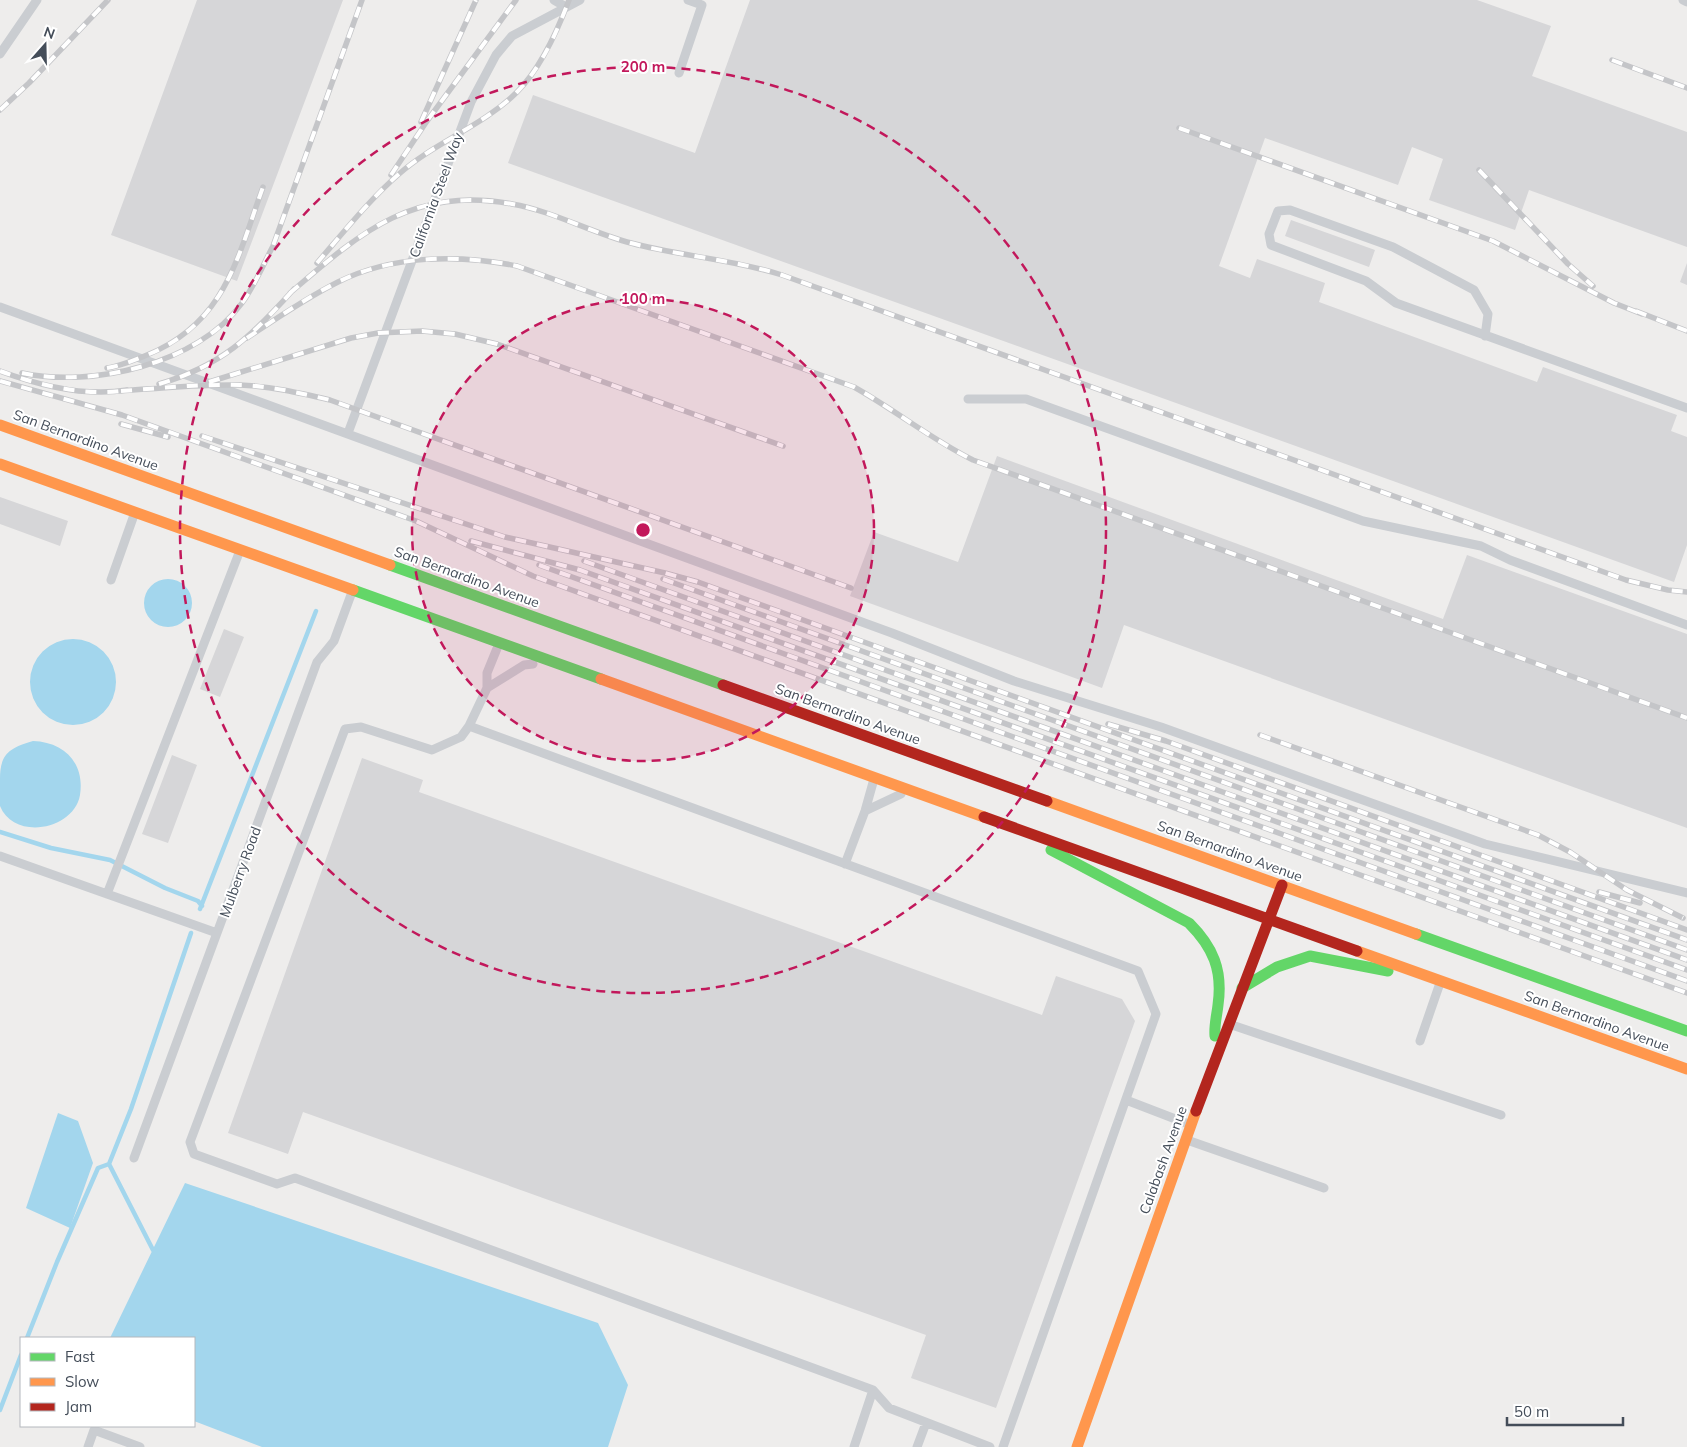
<svg xmlns="http://www.w3.org/2000/svg" width="1687" height="1447" font-family="Mulish,sans-serif">
<style>
.water{fill:#a3d6ed}
.lines{fill:none;stroke-linecap:round;stroke-linejoin:round}
.stream{stroke:#a3d6ed;stroke-width:4.5}
.building{fill:#d6d6d8}
.lane{stroke:#cacdd1;stroke-width:9}
.fast{stroke:#63d668;stroke-width:11}
.slow{stroke:#ff974d;stroke-width:11}
.jam{stroke:#b3261e;stroke-width:11}
.rail-casing{stroke:#c4c5c8;stroke-width:5.5}
.rail{stroke:#fff;stroke-width:4;stroke-dasharray:11;stroke-linecap:butt}
.ring{fill:none;stroke:#c2185b;stroke-width:2.5;stroke-dasharray:9 6}
.labels{text-anchor:middle;stroke-width:4;stroke-linejoin:round;paint-order:stroke}
.street-label{font-size:14px;fill:#444d59;stroke:#fff}
.centre{fill:#c2185b;stroke:#fff;stroke-width:2.5}
.ring-label{font-size:15px;text-anchor:middle;font-weight:bold;fill:#c2185b;stroke:#fff;stroke-width:4;stroke-linejoin:round;paint-order:stroke}
</style>
<rect width="100%" height="100%" fill="#eeedec"/>
<path class="water" d="M144 603a24 24 0 1 1 48 0a24 24 0 1 1-48 0Z
M30 682a43 43 0 1 1 86 0a43 43 0 1 1-86 0Z
M33,741C64,742 85,763 80,795C74,830 14,841 0,806C0,799 0,787 0,779C0,754 9,748 33,741Z
M58,1113L78,1121L93,1163L70,1228L26,1208Z
M185,1183L598,1323L628,1385L608,1447H262L194,1421V1338H110Z"/>
<g class="lines">
<path class="stream" d="M0,832L51,848L110,860L165,888L198,901L202,906
M200,909L316,611
M153,1250L109,1164L131,1109L191,933
M27,1338L57,1262L98,1168L109,1164
M0,1410L21,1355"/>
</g>
<path class="building" d="M197,0H343L237,281L111,235Z
M750,0H1477L1551,26L1532,76L1687,132V247L1529,190L1515,230L1429,200L1443,159L1412,147L1398,185L1265,138L1219,266L1250,278L1257,259L1325,283L1319,302L1537,382L1543,367L1677,415L1671,431L1687,437V545L1674,582L508,163L533,95L695,153Z
M1291,220L1375,250L1369,267L1285,236Z
M1687,263V285L1680,282Z
M997,456L1443,619L1467,555L1687,634V828L1124,625L1102,688L850,596L874,532L958,562Z
M0,497L68,521L60,546L0,524Z
M224,629L244,637L220,697L200,689Z
M172,755L197,765L168,843L142,834Z
M362,758L423,780L419,792L1042,1015L1056,976L1122,999L1135,1021L996,1408L911,1378L926,1335L303,1112L288,1154L228,1133Z"/>
<g class="lines">
<path class="lane" d="M554,0L566,7
M1683,0L1687,2
M0,54L37,0
M679,73L702,5L688,0
M0,307L892,633L1014,681L1161,727L1485,844L1687,893
M1485,336L1488,314L1474,290L1393,247L1290,210L1278,211L1269,234L1271,245L1366,281L1396,303L1687,408
M968,399H1026L1363,521L1481,546L1510,560L1687,625
M348,433L471,102L496,55L512,36L580,0
M111,580L134,515
M498,646L487,673V688L469,726L461,737L432,750L361,727L345,729L190,1142L194,1154L277,1184L295,1178L873,1390L889,1408L990,1447
M487,688L524,665L533,664
M469,726L1138,971L1156,1014L1003,1447
M865,811L901,794
M0,856L217,933
M845,864L865,811L874,779
M107,894L239,553
M1229,1024L1501,1115
M1420,1041L1440,983
M1126,1100L1191,1125
M1187,1140L1324,1188
M134,1158L317,662L334,641L352,592
M88,1447L94,1430L140,1447
M854,1447L873,1390
M917,1447L926,1423"/>
<path class="fast" d="M390,565L723,685
M353,590L601,679
M1051,850L1189,923C1213,947 1223,970 1218,1005C1217,1015 1214,1025 1215,1036
M1416,934L1687,1031
M1242,988L1277,967L1310,956L1388,971"/>
<path class="slow" d="M0,425L390,565
M0,464L353,590
M601,679L984,817
M1047,801L1416,934
M1357,951L1687,1069
M1077,1447L1196,1111"/>
<path class="jam" d="M723,685L1047,801
M984,817L1357,951
M1196,1111L1282,885"/>
<g class="rail-casing">
<path id="rail" d="M1612,60L1687,88
M0,110L29,83L108,0
M421,122L476,0
M1179,128L1493,241L1614,303L1642,314
M1479,170L1568,264L1593,286
M391,175L427,121L516,0
M317,263C343,233 369,200 399,174C435,142 483,126 517,92C541,68 557,32 569,0
M290,293C360,233 412,186 512,204C552,211 588,231 627,242C678,256 732,259 782,275L1626,580L1668,590L1687,592
M1636,311L1687,331
M247,338C277,318 306,298 338,282C392,255 459,254 517,266L854,387C895,410 931,439 973,460L1687,718
M107,368C120,366 135,360 147,355C225,323 237,259 263,187
M0,371C38,385 86,397 127,390
M22,373C92,388 198,364 242,303C255,285 263,265 273,246L362,0
M0,381L122,415L416,521L533,576L1687,993
M209,382L351,338L378,333L422,331L455,334L497,344L783,446
M159,384C221,366 251,337 294,289
M121,391C161,388 200,384 240,385C270,386 300,393 330,400L851,588
M121,424L168,437
M202,436L505,537L665,573L698,582L1687,940
M471,541L580,570L1687,970
M584,561L1687,960
M539,565L1687,981
M663,579L1687,950
M1108,724L1166,741L1687,930
M1260,735L1538,835L1570,852L1627,890L1683,918
M1599,892L1640,903"/>
</g>
<use href="#rail" class="rail"/>
</g>
<circle cx="643" cy="530" r="231" fill="#c2185b" fill-opacity=".12"/>
<g class="ring">
<circle cx="643" cy="530" r="231"/>
<circle cx="643" cy="530" r="463"/>
</g>
<g class="labels">
<g class="street-label">
<text transform="translate(436 195) rotate(-70)" y="5">California Steel Way</text>
<text transform="translate(86 440) rotate(20)" y="5">San Bernardino Avenue</text>
<text transform="translate(467 577) rotate(20)" y="5">San Bernardino Avenue</text>
<text transform="translate(848 714) rotate(20)" y="5">San Bernardino Avenue</text>
<text transform="translate(1230 851) rotate(20)" y="5">San Bernardino Avenue</text>
<text transform="translate(240 872) rotate(-70)" y="5">Mulberry Road</text>
<text transform="translate(1597 1021) rotate(20)" y="5">San Bernardino Avenue</text>
<text transform="translate(1163 1160) rotate(-70)" y="5">Calabash Avenue</text>
</g>
</g>
<circle cx="643" cy="530" r="8" class="centre"/>
<g class="ring-label">
<text x="643" y="72">200 m</text>
<text x="643" y="304">100 m</text>
</g>
<rect x="20" y="1337" width="175" height="90" fill="#ffffff" stroke="#b4b8bd"/>
<rect x="30" y="1353" width="25" height="8" fill="#63d668" stroke="#b4b8bd"/>
<text x="65" y="1362" font-size="15" fill="#444d59">Fast</text>
<rect x="30" y="1378" width="25" height="8" fill="#ff974d" stroke="#b4b8bd"/>
<text x="65" y="1387" font-size="15" fill="#444d59">Slow</text>
<rect x="30" y="1403" width="25" height="8" fill="#b3261e" stroke="#b4b8bd"/>
<text x="65" y="1412" font-size="15" fill="#444d59">Jam</text>
<g transform="translate(45 45) rotate(20)" stroke="#ffffff" stroke-width="4" paint-order="stroke">
<path d="M0-4L9 19L0 12L-9 19Z" fill="#444d59"/>
<text y="-8" font-size="14" font-weight="bold" text-anchor="middle" fill="#444d59">N</text>
</g>
<path d="M1507 1417v8h116v-8" fill="none" stroke="#444d59" stroke-width="2.5"/>
<text x="1514" y="1417" font-size="15" fill="#444d59" stroke="#ffffff" stroke-width="4" paint-order="stroke">50 m</text>
</svg>
